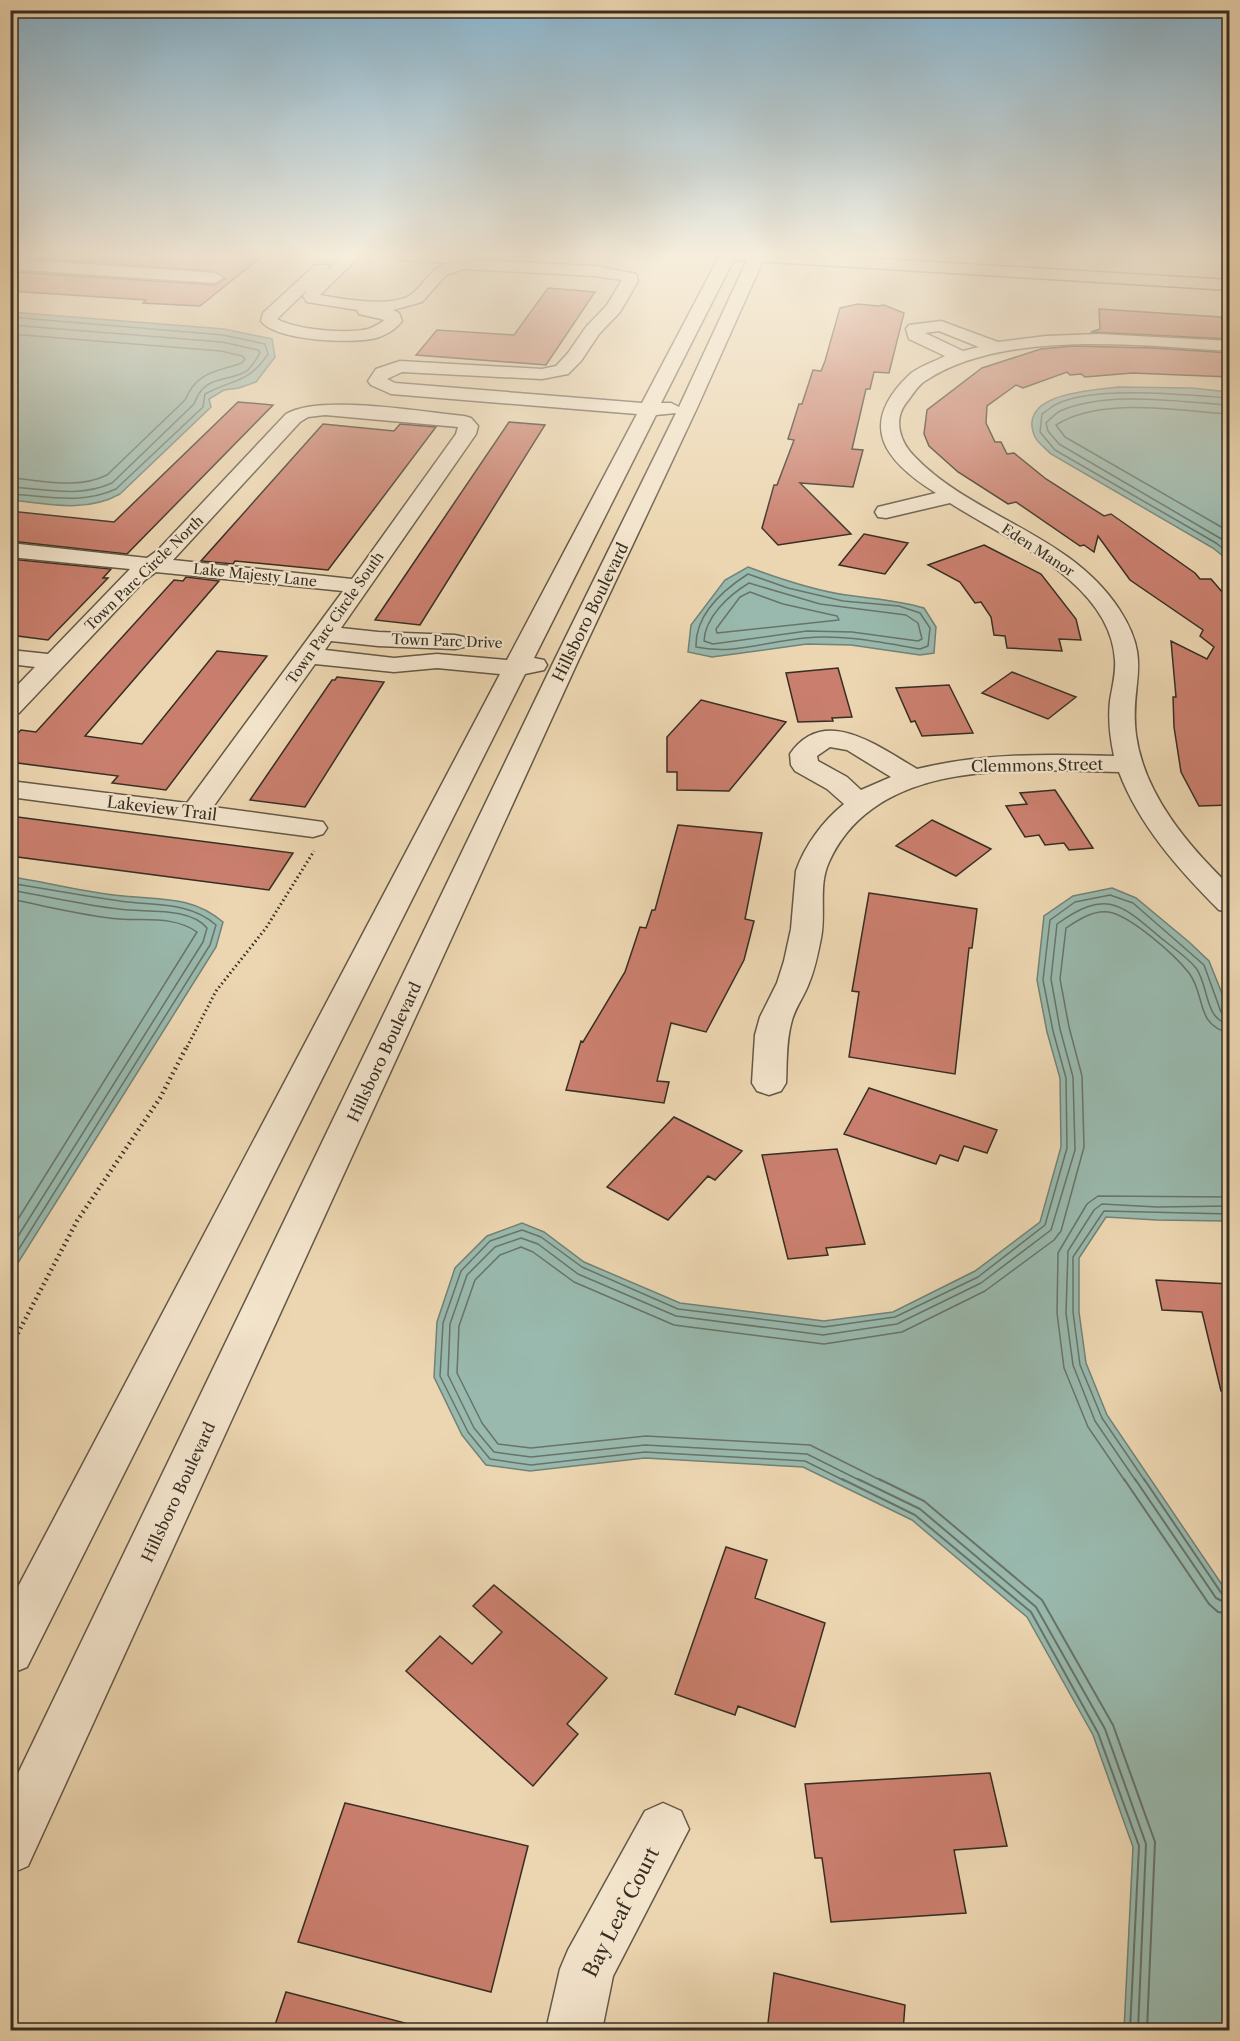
<svg xmlns="http://www.w3.org/2000/svg" width="1240" height="2041" font-family="'Libre Caslon Text',serif">
<style>
.water{fill:#99b9ae;stroke:#728276;stroke-width:1.5}
.lines{fill:none;stroke-linecap:round;stroke-linejoin:round}
.shore-far1{stroke:#687468;stroke-width:1.5}
.shore{stroke:#687468;stroke-width:2}
.building{fill:#ca7f6e;stroke:#372f23;stroke-width:1.5}
.minor-casing{stroke:#645946;stroke-width:3}
.major-casing{stroke:#372f23;stroke-width:3}
.path-far1{stroke:#372f23;stroke-width:3;stroke-dasharray:1.5 3;stroke-linecap:butt}
.path{stroke:#372f23;stroke-width:4.5;stroke-dasharray:1.5 4;stroke-linecap:butt}
.minor{fill:#f3e4cc;fill-rule:evenodd}
.major{fill:#ecd6b1;fill-rule:evenodd}
.labels{text-anchor:middle;stroke-width:4.5;stroke-linejoin:round;paint-order:stroke}
.far-street-label{font-size:14px;fill:#372f23;stroke:#f3e4cc}
.street-label{font-size:16px;fill:#372f23;stroke:#f3e4cc}
.near-street-label{font-size:20px;fill:#372f23;stroke:#f3e4cc}
</style>
<rect width="100%" height="100%" fill="#ecd6b1"/>
<filter id="stains"><feTurbulence type="fractalNoise" baseFrequency=".00333" numOctaves="4"/><feColorMatrix values="0 0 0 0 .2 0 0 0 0 .09 0 0 0 0 .02 0 0 0 .5 -.17"/></filter>
<radialGradient id="worn" r=".72"><stop offset=".6" stop-color="#630" stop-opacity="0"/><stop offset="1" stop-color="#630" stop-opacity=".3"/></radialGradient>
<path class="water" d="M10,312L224,329L272,339L275,357L256,382L239,388L224,390L209,399L211,407L120,494C86,513 48,504 11,500Z
M1118,387L1192,388L1229,392V561L1213,548L1051,454C1046,449 1038,443 1035,437C1015,393 1094,390 1118,387Z
M748,567C780,579 812,590 846,595C873,599 898,600 924,608L936,627L934,653L920,655L851,645L807,644L712,657L688,652L691,625L725,580Z
M11,877C48,882 86,893 124,896C162,900 192,896 223,922L216,947L11,1274Z
M1112,888L1136,898L1189,942L1209,961L1221,991L1230,1019L1229,1218L1226,1221L1157,1220L1106,1217L1079,1258V1312L1086,1363L1107,1415L1229,1595V2030H1124L1133,1847L1093,1735L1027,1617L912,1520L803,1467L645,1458L530,1471L486,1465L462,1435L434,1377L437,1322L455,1268L487,1236L522,1223L544,1232L584,1262L680,1303L824,1321L893,1312L975,1271L1040,1222L1061,1147L1060,1078L1047,1032L1037,980L1044,916L1073,896Z"/>
<g class="lines">
<path class="shore-far1" d="M10,317L223,335L265,344L268,354C249,383 233,379 205,394L203,407L116,489C81,505 47,496 10,494
M10,325L222,342L258,350L260,353C256,359 251,369 245,372C223,383 204,375 194,404L112,483C79,498 45,489 10,487
M10,334L221,351L242,356L245,359L242,363C216,372 197,371 185,400L107,475C76,490 43,480 10,478
M1230,398C1188,395 1093,385 1057,404C1052,406 1047,411 1042,414L1040,432L1055,450L1216,543L1230,554
M1230,405C1180,402 1107,390 1060,411C1055,414 1050,419 1046,423L1048,431L1059,444L1230,544
M1230,414C1179,411 1101,396 1056,425L1065,437L1230,532
M748,574L788,588L843,601L899,606L920,613L930,628L928,646L920,649C883,643 844,634 805,638C768,641 734,655 696,647C695,615 723,590 748,574Z
M749,583L820,604L906,615L918,623L922,639L918,641L852,632L807,631L713,644L704,641C705,617 729,595 749,583Z
M750,592L783,604L837,616L839,620L717,633L716,629L740,597Z
M10,883C47,889 83,896 120,901C153,906 189,901 216,925L210,945L10,1263
M10,890C46,896 83,905 119,909C144,913 189,906 207,928L203,942L10,1249
M10,899C46,906 84,916 120,919C147,921 174,916 197,932L10,1232
M845,1481L805,1461L645,1452L531,1465L490,1459L468,1432L440,1376L443,1323L461,1271L490,1241L522,1230L541,1237L582,1267L678,1309L824,1327L895,1317L978,1277L1045,1225L1067,1148L1066,1078L1053,1031L1043,980L1050,920L1075,902L1110,895L1133,903L1204,965L1221,1012L1230,1016
M861,1481L807,1454L645,1445L531,1457L494,1452L474,1428L448,1375L450,1324L467,1275L495,1247L521,1238L538,1244L578,1274L676,1316L823,1335L897,1324L981,1283L1051,1230L1075,1150L1073,1077L1060,1029L1051,979L1057,924C1106,889 1120,903 1161,938C1172,947 1187,957 1196,968C1209,985 1204,1021 1230,1024
M882,1481L810,1445L646,1436L531,1448L498,1444L482,1423L457,1373L459,1326L475,1280L500,1255L521,1247L533,1252L574,1282L674,1325L824,1344L902,1332L985,1291L1054,1240L1061,1231L1084,1147L1082,1076L1069,1027L1060,979L1066,928C1078,920 1093,910 1108,912C1130,915 1175,955 1189,973C1206,995 1195,1026 1230,1033
M1125,1481L1088,1427L1064,1368L1057,1313L1058,1253L1087,1204L1098,1196L1230,1197
M1136,1481L1095,1421L1073,1365L1066,1313L1068,1251L1094,1210L1102,1204L1157,1207L1230,1206
M1145,1481L1102,1418L1080,1365L1073,1312V1257L1104,1211L1230,1214"/>
<path class="shore" d="M842,1479L915,1515L1031,1612L1098,1733L1139,1846L1130,2030
M858,1479L920,1509L1036,1607L1105,1729L1146,1844L1138,2030
M879,1479L924,1501L1042,1600L1113,1725L1155,1842L1147,2030
M1124,1479L1209,1604L1218,1612L1230,1614
M1135,1479L1216,1598L1230,1605
M1144,1479L1222,1594L1230,1597"/>
</g>
<path class="building" d="M41,255H264L200,306L143,303L146,300L10,291V275L16,272L215,285L225,279L215,271L36,259Z
M548,288L595,292L546,365L416,355L437,330L514,335Z
M858,304L878,306L884,305L904,313L889,373L874,372L870,389H866L852,449L863,450L853,487L800,483L851,534L778,545L762,528L774,485H777L794,440L788,439L799,404H802L813,370L821,371L825,361L840,308Z
M1099,309L1221,317L1228,339L1091,332L1100,329Z
M1073,346L1155,348L1230,353V377L1132,373L1085,377L1081,374L1070,375L1067,372L1023,388L1016,385L987,406L986,423L995,442H1001L1007,454L1014,453L1046,479L1104,516L1111,514L1195,573L1200,579H1211L1230,601V805L1199,806L1181,772L1174,727L1173,697H1176L1171,641L1207,659L1214,647L1200,636L1203,630L1130,580L1098,536L1094,552L1084,545L1080,546L1016,502L1008,504L958,472L929,446L924,434L927,410L982,368L1041,349Z
M238,402L273,405L127,554L10,541V511L114,522Z
M509,422L545,425L420,625L375,620Z
M323,424L394,431L400,424L436,427L328,570L235,561L233,564L201,561Z
M864,534L908,543L885,574L839,565Z
M984,545L1041,574L1076,619L1081,640L1059,639L1062,651L1007,648L1005,636L994,635L991,617L981,602L975,603L960,582L928,565Z
M10,559L111,569L103,578H108L48,640L10,635Z
M186,577L219,581L85,736L142,744L217,651L267,656L166,790L112,783L118,776L10,762V741L21,730L36,732L174,580L183,581Z
M838,668L852,717L832,718L833,721L798,722L786,673Z
M1012,672L1076,697L1048,719L982,693Z
M337,677L384,682L305,807L250,800L332,680H335Z
M949,685L973,733L922,736L915,721L911,722L896,688Z
M701,700L786,722L729,791L677,790V772H667V737Z
M1055,790L1093,848L1069,850L1064,843L1045,845L1039,835L1025,837L1006,806L1027,804L1020,793Z
M10,816L146,834L293,853L269,890L10,856Z
M932,820L991,849L956,876L896,846Z
M678,825L762,833L745,919L754,921L744,960L706,1032L671,1023L657,1081L669,1082L664,1103L566,1090L581,1041L583,1042L625,972L640,927L646,928L652,910H655Z
M869,893L977,909L972,948H969L955,1074L849,1057L859,992L852,991Z
M869,1088L997,1130L987,1153L964,1146L958,1161L940,1155L936,1164L844,1134Z
M674,1117L742,1151L715,1180L708,1176L668,1220L607,1187Z
M837,1149L865,1244L826,1248L828,1255L788,1259L762,1155Z
M1156,1280L1230,1284V1390L1221,1391L1202,1312L1162,1310Z
M726,1547L767,1560L755,1598L825,1623L795,1727L738,1706L735,1715L675,1694Z
M494,1585L607,1678L567,1724L578,1734L533,1786L406,1671L440,1636L472,1664L502,1632L473,1606Z
M990,1773L1007,1846L954,1850L966,1913L831,1922L822,1858H815L805,1784Z
M345,1803L528,1846L491,1992L298,1942Z
M774,1973L905,2005L903,2031H767Z
M286,1992L405,2023L404,2031H273Z"/>
<g class="lines">
<g class="minor-casing">
<path id="minor" d="M344,255H361L320,295C342,299 395,309 413,293C426,282 431,268 448,263L402,260L394,255H469L473,260L595,266L636,274L638,281L620,312L599,334L581,361L568,374L542,379L402,372L387,379L395,383L642,403L720,255H736L661,403H671L679,407L749,256H765L697,408L578,661L28,1866L10,1874V1790L554,661L676,413L656,415L534,658L544,660L547,665L544,670L525,674L27,1667L10,1674V1602L500,674L437,668L394,672L315,664L213,807L323,822L327,828L323,834L313,837L10,797V781L187,803L343,591L156,572L145,580L19,713L10,716V693L35,667L10,664V650L48,654L130,569L10,557V543L147,558L158,550L286,414C320,394 422,412 464,416L471,418L478,426L476,434L341,628L378,632L455,635L464,637L467,642L464,647L455,649L378,646L331,641L325,650L394,658L437,654L507,660L637,414L391,394L371,385L368,381L376,369L400,361L542,369L556,366L568,353L586,327L607,305L622,280L595,276L464,269L446,275L422,302L393,310L399,313L402,321C397,328 388,334 379,337C357,345 275,341 261,321L263,313L315,265H327L329,268L325,273ZM307,290L303,296L307,302L357,310L359,314L385,320C380,323 374,327 368,329C346,334 297,330 277,319ZM325,415L458,427L456,434L352,579L173,560L300,422L308,417Z
M10,259L215,273L223,278L215,283L10,269Z
M941,321L998,342L1046,336L1099,334L1230,341V351C1139,345 1003,329 925,381C917,386 912,396 906,403C893,420 900,442 914,456C973,518 1069,533 1119,609C1154,663 1129,681 1136,735C1144,794 1188,846 1230,886V912L1219,910C1179,870 1139,825 1119,772C1022,770 877,756 829,862C818,885 826,914 821,938C818,953 815,969 809,983C804,997 794,1009 791,1024C786,1043 787,1063 786,1083L781,1091L769,1095L757,1091L752,1083L755,1035L760,1017L777,983L784,961L791,929L796,871C805,845 823,821 844,804L827,789L795,771L791,765L790,754C824,704 879,747 917,769C982,753 1047,754 1114,756C1110,737 1108,720 1110,701C1112,688 1116,674 1115,660C1111,582 1006,539 950,503L886,518L878,517L875,512L878,507L936,493C885,461 857,426 908,376C917,367 934,362 945,356L909,339L906,329L909,325ZM939,331L979,347L963,351L925,333ZM830,747L847,750L891,777L861,790L847,777L818,761L817,756Z
M663,1803L681,1811L689,1829L613,1976L602,2030H546L560,1969L568,1950L645,1811Z"/>
</g>
<g class="major-casing">
<path id="major" d="M729,255H816L1230,280V290L737,260Z"/>
</g>
<path class="path-far1" d="M187,1047L216,991L266,928L314,851"/>
<path class="path" d="M10,1348L77,1221L160,1098L187,1046"/>
<use href="#minor" class="minor"/>
<use href="#major" class="major"/>
</g>
<linearGradient id="sky" x2="0" y2="1"><stop stop-color="#88b6d1"/><stop offset="0.47" stop-color="#f6eddc"/><stop offset="1" stop-color="#f6eddc" stop-opacity="0"/></linearGradient>
<rect width="1240" height="541" fill="url(#sky)"/>
<g class="labels">
<g class="far-street-label">
<text transform="translate(1038 550) rotate(33)" y="5">Eden Manor</text>
<text transform="translate(144 573) rotate(-44)" y="5">Town Parc Circle North</text>
<text transform="translate(255 575) rotate(6)" y="5">Lake Majesty Lane</text>
<text transform="translate(335 618) rotate(-55)" y="5">Town Parc Circle South</text>
<text transform="translate(447 641) rotate(2)" y="5">Town Parc Drive</text>
</g>
<g class="street-label">
<text transform="translate(590 612) rotate(-64)" y="6">Hillsboro Boulevard</text>
<text transform="translate(1037 765) rotate(-1)" y="6">Clemmons Street</text>
<text transform="translate(162 808) rotate(7)" y="6">Lakeview Trail</text>
<text transform="translate(384 1052) rotate(-65)" y="6">Hillsboro Boulevard</text>
<text transform="translate(178 1492) rotate(-65)" y="6">Hillsboro Boulevard</text>
</g>
<g class="near-street-label">
<text transform="translate(621 1912) rotate(-63)" y="7">Bay Leaf Court</text>
</g>
</g>
<rect width="1240" height="2041" fill="none" stroke="#ecd6b1" stroke-width="36"/>
<rect x="12" y="12" width="1216" height="2017" fill="none" stroke="#372f23" stroke-width="3"/>
<rect x="18" y="18" width="1204" height="2005" fill="none" stroke="#372f23" stroke-width="1.5"/>
<rect width="100%" height="100%" filter="url(#stains)"/>
<rect width="100%" height="100%" fill="url(#worn)"/>
</svg>
